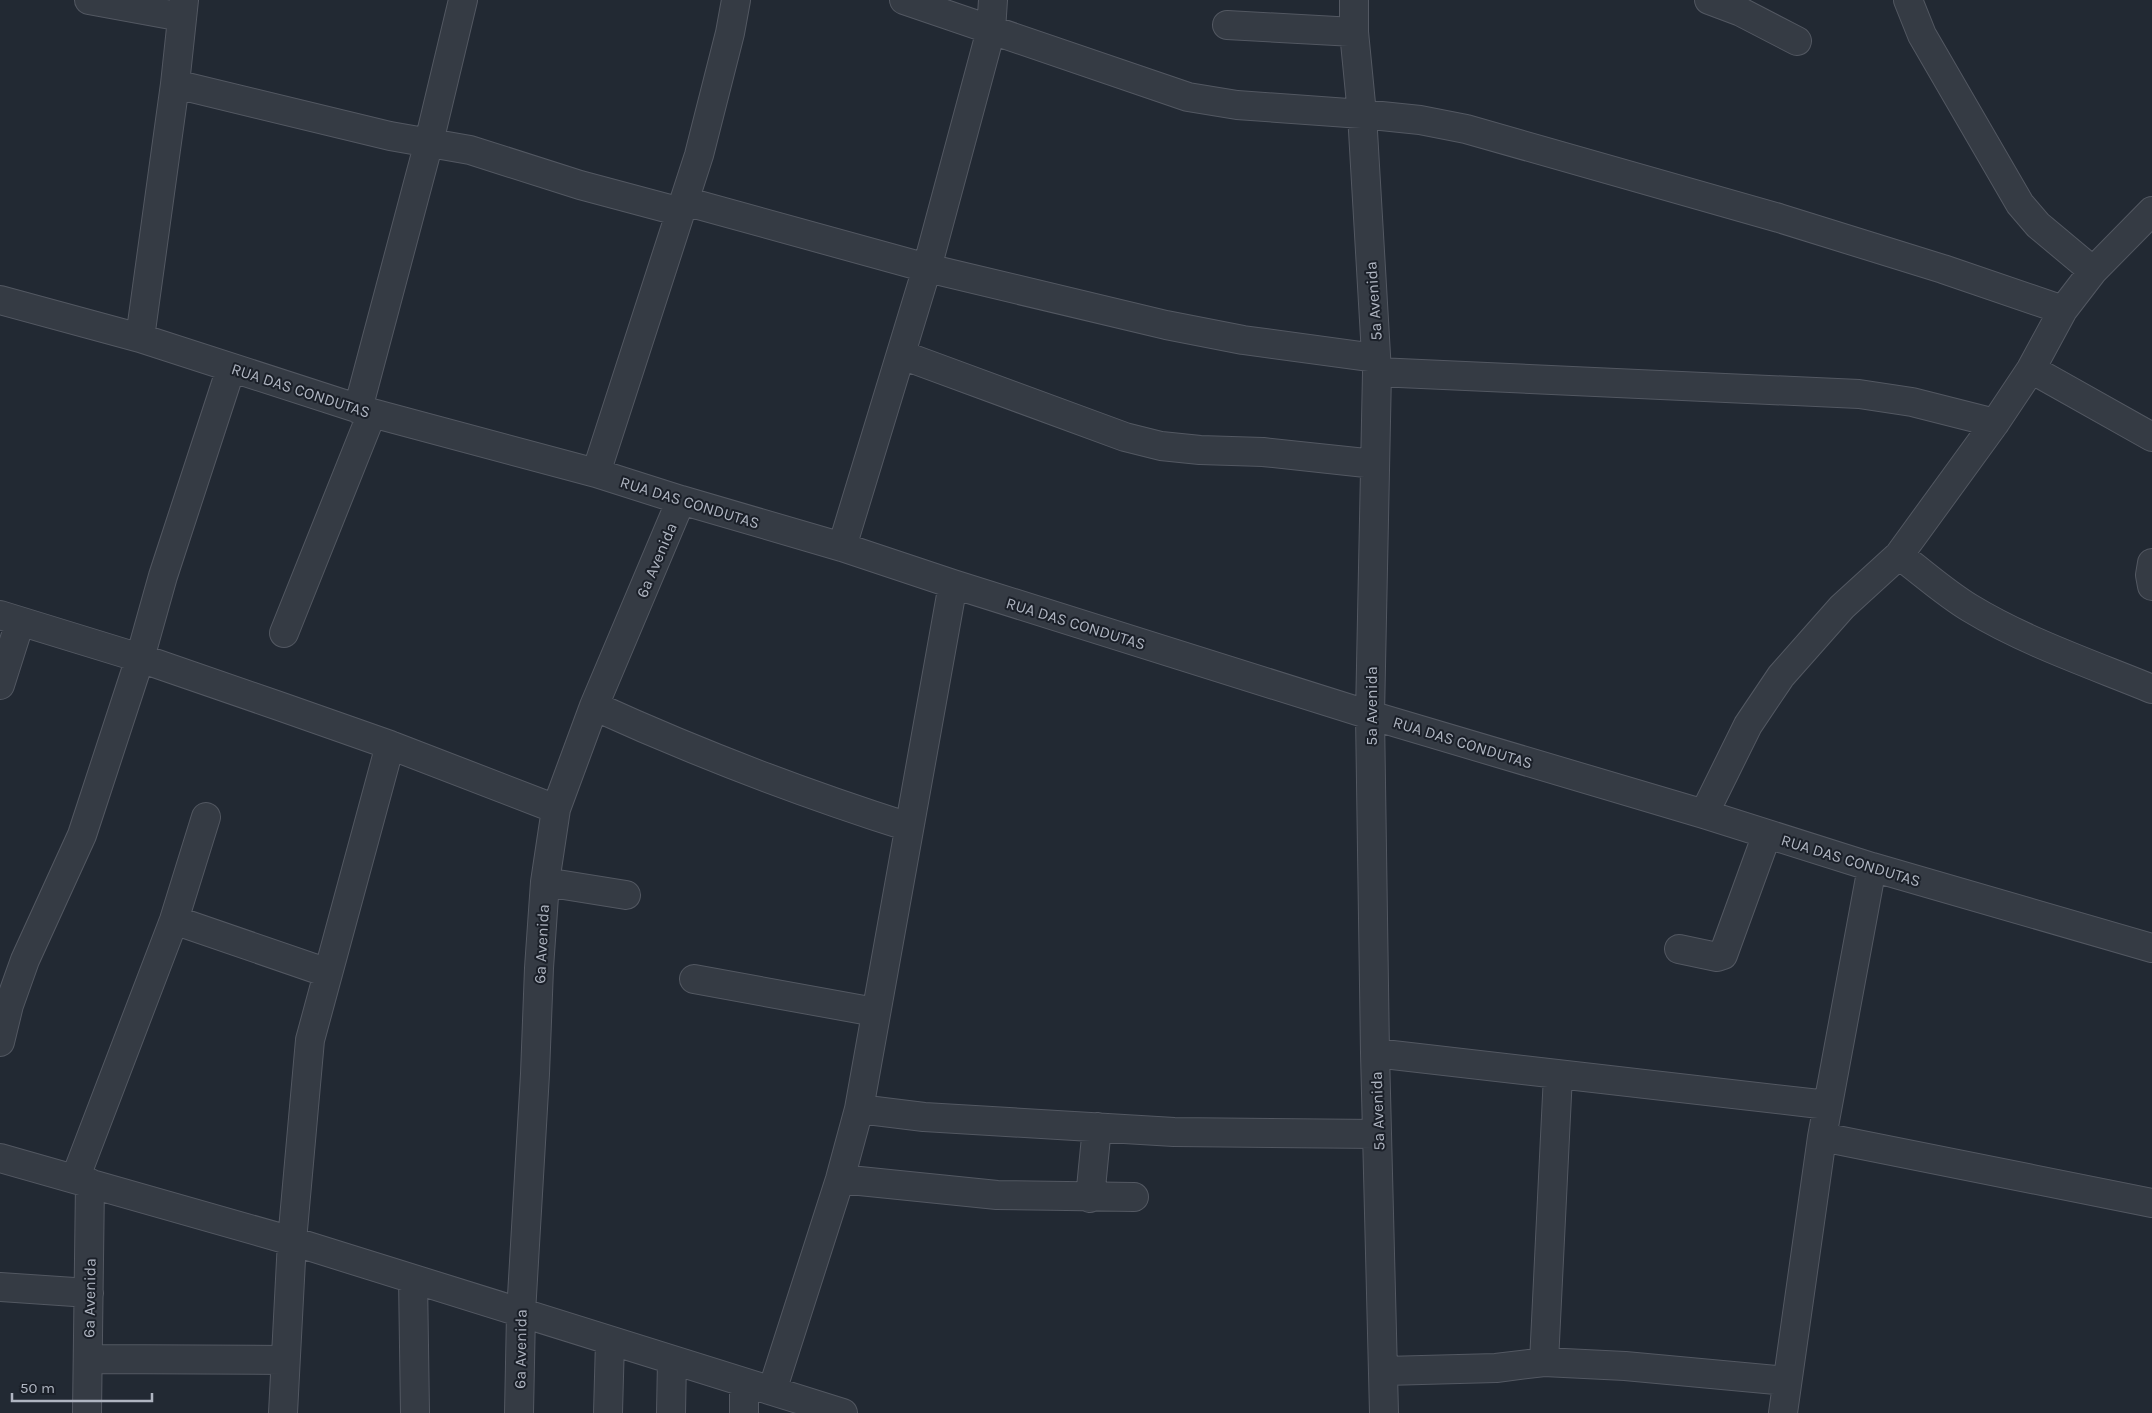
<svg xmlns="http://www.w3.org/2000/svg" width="2152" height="1413" font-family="Karla,sans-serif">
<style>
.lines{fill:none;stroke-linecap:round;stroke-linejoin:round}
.minor-casing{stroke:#535862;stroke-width:30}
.minor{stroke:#353b44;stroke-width:28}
.labels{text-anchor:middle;stroke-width:4;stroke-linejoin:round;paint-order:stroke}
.street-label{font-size:16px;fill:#afb5c1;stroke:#1b2029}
</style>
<rect width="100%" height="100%" fill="#222933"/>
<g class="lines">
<g class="minor-casing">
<path id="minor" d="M89,0L182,17
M904,0L1188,97L1237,105L1362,114L1420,120L1466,129L1779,218L1943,269L2063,310
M1354,0V32L1362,114L1377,372L1370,715L1375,1053L1384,1413
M1709,0L1741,12L1797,41
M1908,0L1922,35L2020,204L2038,225L2093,271
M1227,25L1354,32
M175,84L390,136L470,150L580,185L681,212
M684,201L927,268L1166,325L1243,340L1376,358
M0,300L140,338L372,413L596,473L681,500L842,547L953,584L1370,715L1704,814L1872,867L2152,948
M140,338L175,84L184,0
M902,355L1125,437L1161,446L1200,450L1263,452L1375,464
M2031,369L2152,437
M1377,372L1859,394L1912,402L1995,423
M358,409L429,142L463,0
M596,473L699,155L730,33L736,0
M842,547L927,268L991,30L993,0
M1899,555C1922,572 1945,593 1970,608C2026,642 2091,664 2152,689
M2152,563L2150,575L2152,586
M0,615L140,658L279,706L390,745L556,809
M284,633L372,413
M0,685L20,622
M594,706C697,753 802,793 909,827
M1704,814L1748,725L1781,676L1842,607L1899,555L1995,423L2031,369L2063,310L2093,271L2152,211
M545,882L626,895
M174,920L328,973
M1679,949L1717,957L1723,955L1767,834
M694,979L875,1012
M0,1042L9,1005L25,960L82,835L140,658L163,576L231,368
M1375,1053L1828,1105
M859,1109L924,1117L1174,1132L1377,1134
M1822,1137L2152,1203
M0,1158L292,1241L843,1413
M75,1179L174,920L206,817
M840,1179L997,1195L1134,1197
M1090,1198L1097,1127
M413,1279L415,1413
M0,1287L89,1293
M88,1359L284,1360
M1544,1362L1558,1075
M1385,1371L1496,1368L1544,1362L1625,1366L1787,1381
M744,1383V1413
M772,1391L840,1179L859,1109L953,584
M87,1413L90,1183
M283,1413L292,1241L310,1040L390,745
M519,1413L521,1313L535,1074L539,968L545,882L556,809L594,706L681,500
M608,1413L610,1341
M671,1413L672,1360
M1783,1413L1822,1137L1872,867"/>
</g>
<use href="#minor" class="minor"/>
</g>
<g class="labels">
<g class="street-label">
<text transform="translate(1373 301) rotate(-94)" y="6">5ª Avenida</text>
<text transform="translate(301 390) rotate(18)" y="6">RUA DAS CONDUTAS</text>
<text transform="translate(690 502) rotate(17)" y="6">RUA DAS CONDUTAS</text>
<text transform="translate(656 560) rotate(-67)" y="6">6ª Avenida</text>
<text transform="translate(1076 623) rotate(17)" y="6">RUA DAS CONDUTAS</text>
<text transform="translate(1371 706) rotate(-90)" y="6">5ª Avenida</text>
<text transform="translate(1463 742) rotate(17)" y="6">RUA DAS CONDUTAS</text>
<text transform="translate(1851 860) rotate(17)" y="6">RUA DAS CONDUTAS</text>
<text transform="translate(541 944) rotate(-87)" y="6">6ª Avenida</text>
<text transform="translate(1377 1111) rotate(-92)" y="6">5ª Avenida</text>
<text transform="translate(89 1298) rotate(-89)" y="6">6ª Avenida</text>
<text transform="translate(520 1349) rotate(-89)" y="6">6ª Avenida</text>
</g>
</g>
<path d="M12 1393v8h140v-8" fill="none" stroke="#afb5c1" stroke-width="2.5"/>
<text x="20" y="1393" font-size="15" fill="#afb5c1" stroke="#1b2029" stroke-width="4" paint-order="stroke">50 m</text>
</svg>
